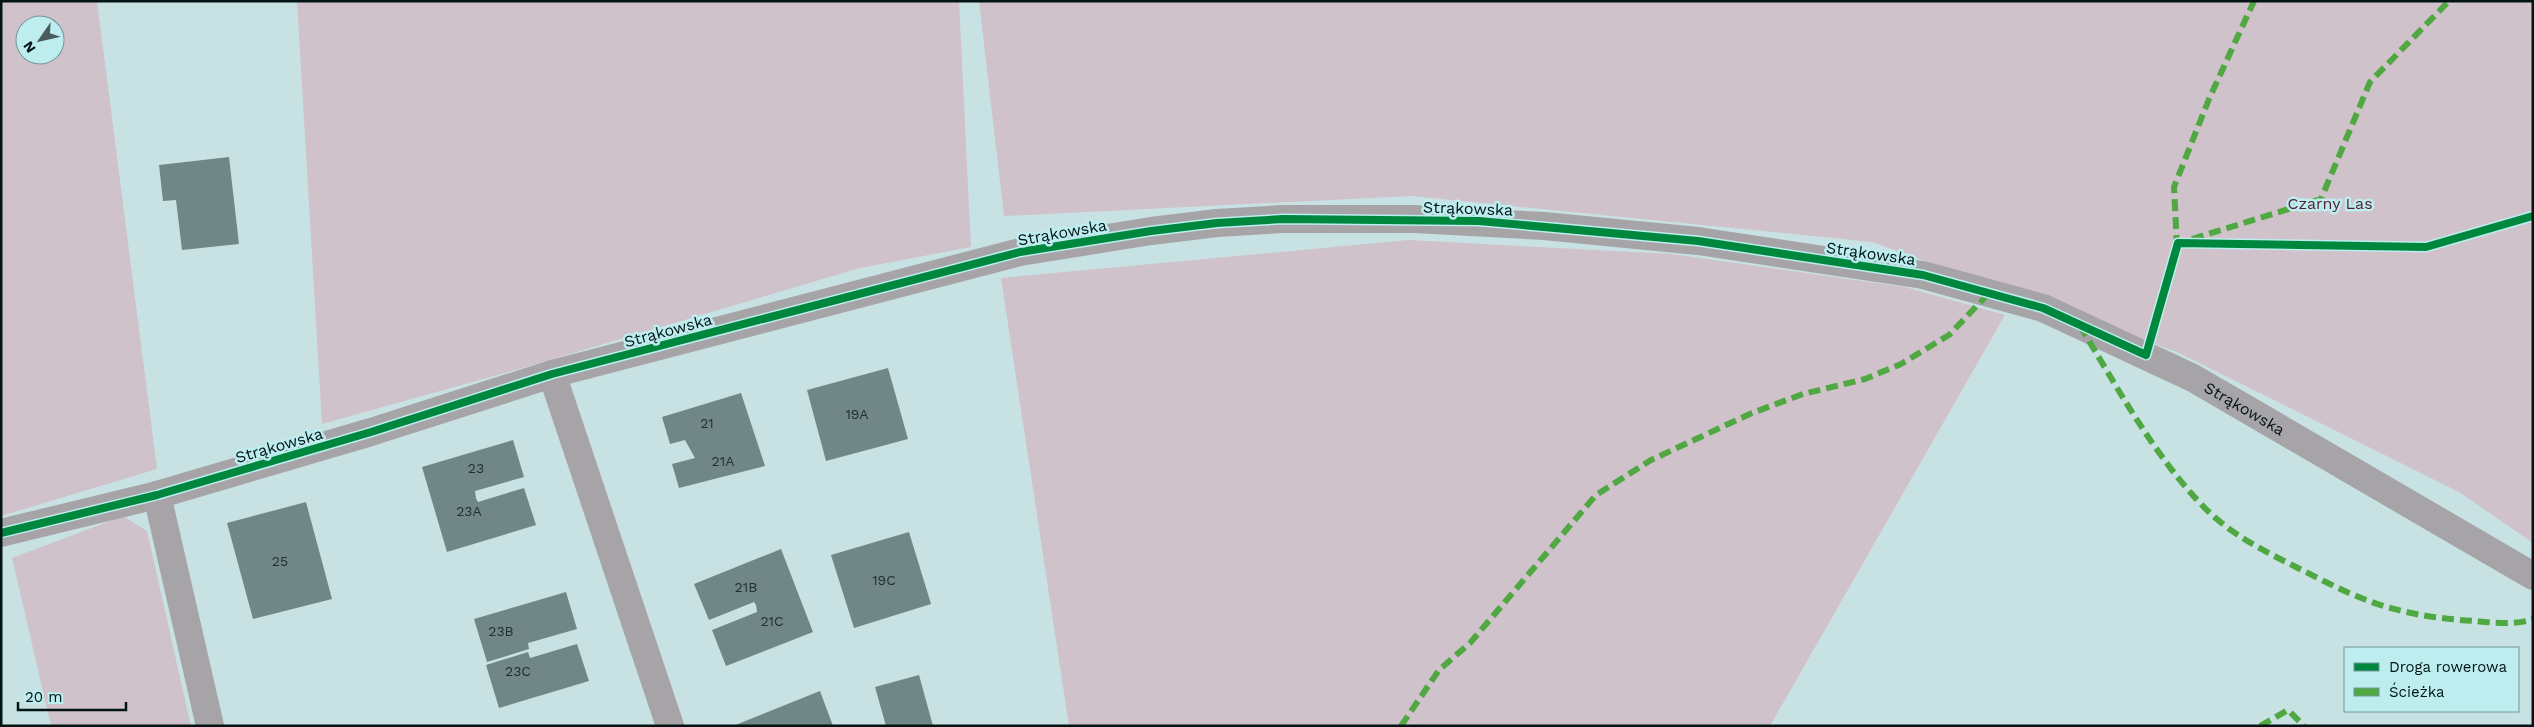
<svg xmlns="http://www.w3.org/2000/svg" width="2534" height="727" font-family="'Work Sans',sans-serif">
<style>
.green{fill:#d0c2ca;fill-rule:evenodd}
.building{fill:#718686}
.lines{fill:none;stroke-linecap:round;stroke-linejoin:round}
.minor{stroke:#a7a4a8;stroke-width:28}
.quiet{stroke:#50a842;stroke-width:6;stroke-dasharray:12 6;stroke-linecap:butt}
.cycleway-casing{stroke:#bdedef;stroke-width:11}
.cycleway{stroke:#00873e;stroke-width:8}
.labels{text-anchor:middle;stroke-width:5;stroke-linejoin:round;paint-order:stroke}
.number-label{font-size:14px;fill:#1e3031}
.park-label{font-size:16px;fill:#541a31;stroke:#bdedef}
.street-label{font-size:16px;fill:#031415;stroke:#bdedef}
</style>
<rect width="100%" height="100%" fill="#c8e2e4"/>
<path class="green" d="M1,1H97L157,469L1,516ZM25,25H55V55H25Z
M297,1H959L971,247L860,268L526,367L322,424Z
M979,1H2533V543L2459,492L2177,352L1872,242L1412,196L1004,216Z
M1408,240L1672,254L1905,287L2005,315L1770,726H1069L1001,278Z
M123,516L147,531L191,726H51L12,558Z"/>
<path class="building" d="M229,157L239,244L182,250L176,200L163,201L159,165Z
M888,368L908,439L826,461L807,390Z
M741,393L765,466L679,488L672,464L695,458L685,440L670,444L662,417Z
M513,440L524,477L475,491L476,498L478,502L524,488L536,525L447,552L422,467Z
M306,502L332,599L253,619L227,523Z
M909,532L931,604L854,628L831,555Z
M781,549L813,632L726,666L712,630L757,612L756,605L754,602L709,620L694,584Z
M566,592L577,629L528,643L529,649L487,662L474,619Z
M577,644L589,681L499,708L486,665L528,652L530,658Z
M919,675L933,726H886L875,687Z
M820,691L833,726H733Z"/>
<g class="lines">
<g class="minor">
<path d="M552,374L670,726"/>
<path d="M157,495L210,726"/>
<path id="s1" d="M1,533L157,495L371,432L552,374L1020,252L1151,231L1217,223L1283,219H1414L1544,226L1698,241L1923,275L2043,308L2193,378L2533,576"/>
</g>
<path class="quiet" d="M2192,239L2321,199L2370,82L2449,1
M2177,247L2174,187L2209,99L2254,1
M2080,326C2116,385 2153,454 2201,504C2227,532 2260,549 2294,566C2318,578 2344,592 2369,601C2404,614 2440,619 2476,621C2493,623 2517,625 2533,619
M1401,726L1439,670L1470,643L1596,495L1651,460L1752,413L1803,394L1865,379L1901,364L1949,335L1990,292
M2260,726L2288,710L2304,726"/>
<g class="cycleway-casing">
<path id="cycleway" d="M1,533L157,495L371,432L552,374L1020,252L1151,231L1217,223L1283,219L1479,221L1698,241L1923,275L2043,308L2146,355L2178,243L2426,247L2533,216"/>
</g>
<use href="#cycleway" class="cycleway"/>
</g>
<g class="labels">
<g class="number-label">
<text x="857" y="419">19A</text>
<text x="707" y="428">21</text>
<text x="723" y="466">21A</text>
<text x="476" y="473">23</text>
<text x="469" y="516">23A</text>
<text x="280" y="566">25</text>
<text x="884" y="585">19C</text>
<text x="746" y="592">21B</text>
<text x="772" y="626">21C</text>
<text x="501" y="636">23B</text>
<text x="518" y="676">23C</text>
</g>
<g class="park-label">
<text x="2330" y="209">Czarny Las</text>
</g>
<g class="street-label">
<text transform="translate(1468 208) rotate(2)" y="6">Strąkowska</text>
<text transform="translate(1062 232) rotate(-10)" y="6">Strąkowska</text>
<text transform="translate(1871 253) rotate(8)" y="6">Strąkowska</text>
<text transform="translate(668 330) rotate(-15)" y="6">Strąkowska</text>
<text dy="6" stroke="none"><textPath href="#s1" startOffset="2316">Strąkowska</textPath></text>
<text transform="translate(279 445) rotate(-16)" y="6">Strąkowska</text>
</g>
</g>
<rect width="2534" height="727" fill="none" stroke="#031415" stroke-width="5"/>
<rect x="2344" y="647" width="175" height="65" fill="#bdedef" stroke="#739698"/>
<rect x="2354" y="663" width="25" height="8" fill="#00873e" stroke="#739698"/>
<text x="2389" y="672" font-size="15" fill="#031415">Droga rowerowa</text>
<rect x="2354" y="688" width="25" height="8" fill="#50a842" stroke="#739698"/>
<text x="2389" y="697" font-size="15" fill="#031415">Ścieżka</text>
<g transform="translate(40 40) rotate(236)"><circle r="24" fill="#bdedef" stroke="#739698"/>
<path d="M0-4L9 19L0 12L-9 19Z" fill="#485c5d"/>
<text y="-8" font-size="14" font-weight="bold" text-anchor="middle" fill="#031415">N</text>
</g>
<path d="M18 702v8h108v-8" fill="none" stroke="#031415" stroke-width="2.5"/>
<text x="25" y="702" font-size="15" fill="#031415" stroke="#bdedef" stroke-width="4" paint-order="stroke">20 m</text>
</svg>
